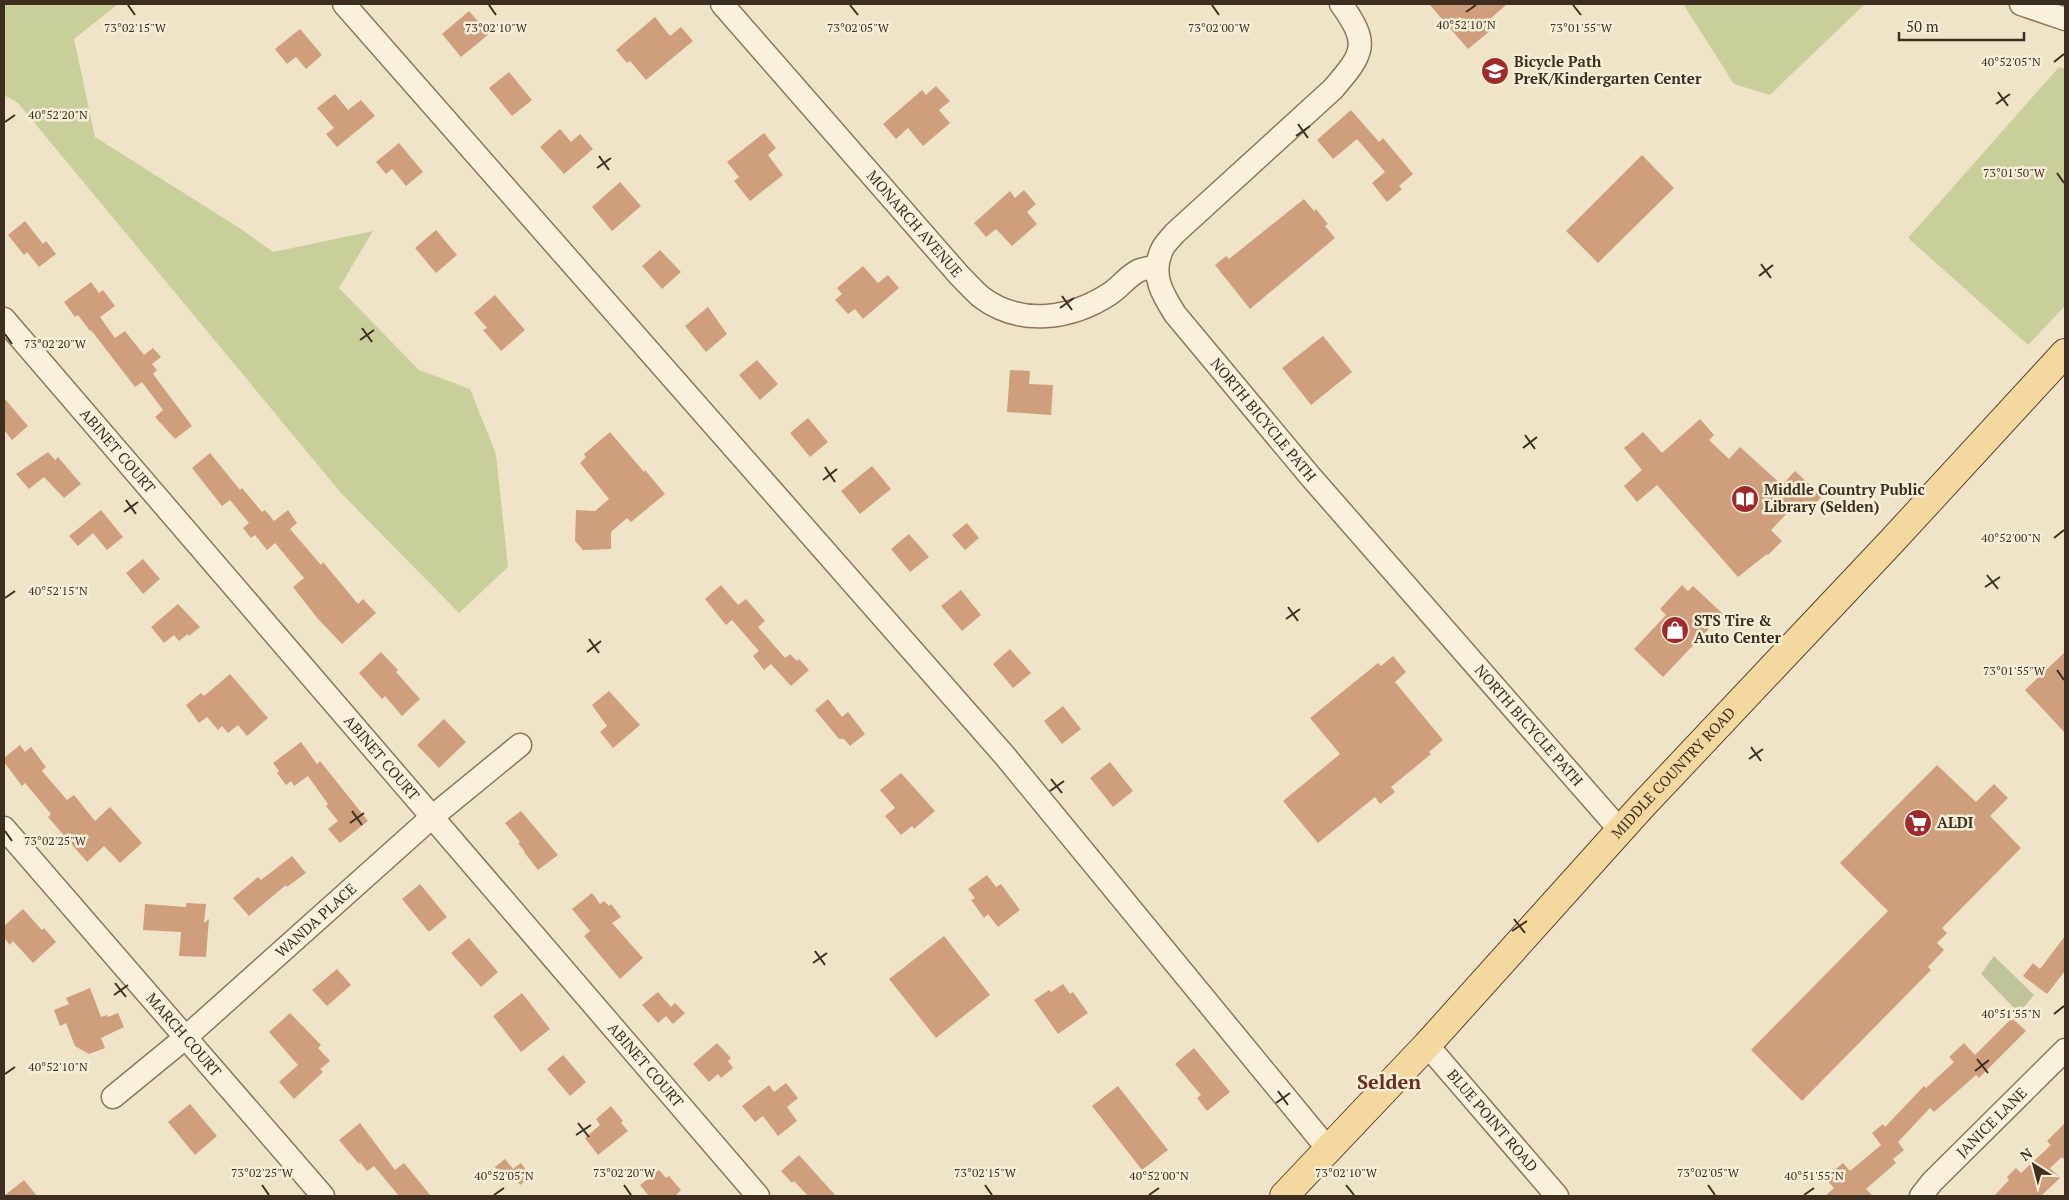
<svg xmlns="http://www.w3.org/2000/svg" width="2069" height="1200" font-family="'PT Serif',serif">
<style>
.green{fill:#c9cf9b}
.cemetery{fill:#bfc49a}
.building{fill:#cf9f7d}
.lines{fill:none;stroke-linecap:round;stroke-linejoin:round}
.minor-casing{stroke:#8d765c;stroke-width:25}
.major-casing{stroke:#5b4430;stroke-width:30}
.minor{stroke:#faf1dc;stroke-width:22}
.major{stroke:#f3d9a0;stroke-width:28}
.ticks{fill:none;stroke:#3d2e20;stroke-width:2}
.labels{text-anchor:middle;stroke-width:5;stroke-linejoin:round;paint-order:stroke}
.poi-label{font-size:15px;font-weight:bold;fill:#3d2e20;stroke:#f7eed8;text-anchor:start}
.street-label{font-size:15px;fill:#3d2e20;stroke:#f7eed8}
.district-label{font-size:20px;font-weight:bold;fill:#6b2e1e;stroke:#f7eed8}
.ticks-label{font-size:12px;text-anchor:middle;fill:#3d2e20;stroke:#f7eed8;stroke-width:5;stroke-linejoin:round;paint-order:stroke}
</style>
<rect width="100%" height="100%" fill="#f0e4c8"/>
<path class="green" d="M4,4H118L74,39L95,137L241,229L273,252L373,231L339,288L419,370L470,389L496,454L508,567L459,613L341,493L18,103L4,95Z
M1683,4H1865L1770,95L1734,84Z
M2059,67L2065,69V306L2028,345L1908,238Z"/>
<path class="cemetery" d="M1994,956L2034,995L2019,1013L1981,974Z"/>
<path class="building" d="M1429,4H1507L1490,19L1496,26L1468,49Z
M469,11L489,34L461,57L442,34Z
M655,17L670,36L681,27L693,41L646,80L630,61L627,63L616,50Z
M300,29L322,55L306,69L296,57L287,64L275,49Z
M509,72L532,100L512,116L489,88Z
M936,86L950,101L939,110L950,123L923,146L908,128L896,139L883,124L922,90L926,95Z
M335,94L348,110L361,100L375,116L337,147L326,134L334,128L317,108Z
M1351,110L1379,142L1383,138L1413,174L1399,186L1402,189L1387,202L1372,183L1385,172L1357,139L1333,159L1317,140Z
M560,129L571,142L580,134L593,149L564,174L540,147Z
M764,133L776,148L768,155L783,175L750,201L734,181L739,177L727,162Z
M399,143L423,172L406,186L392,169L386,174L376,162Z
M1642,155L1674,188L1598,263L1566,231Z
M620,182L641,206L612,231L592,207Z
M1024,190L1036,204L1027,212L1037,224L1012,246L996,229L986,237L974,223L1010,191L1015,198Z
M1304,199L1314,211L1316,209L1328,224L1325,226L1335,238L1250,309L1215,265L1226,256L1229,259Z
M25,221L43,244L46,241L56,254L39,267L27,252L24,255L8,235Z
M436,230L457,255L436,273L415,248Z
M660,250L681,272L662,289L642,266Z
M863,266L878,283L888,275L899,288L863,319L855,309L848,314L835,300L842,294L837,288Z
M91,282L99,293L103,290L115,306L100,317L115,338L125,331L144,355L153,348L161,357L152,364L157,370L153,374L192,426L175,439L155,417L163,410L142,382L135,387L91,330L90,331L78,315L75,317L64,302Z
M495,295L525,330L501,351L483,330L487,328L474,313Z
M708,307L727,334L706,352L685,326Z
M1323,336L1352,372L1311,405L1282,368Z
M757,360L778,384L760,400L739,375Z
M1010,370L1030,371L1029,384L1053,385L1051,415L1007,412Z
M4,398L28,426L12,440L4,430Z
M808,418L828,442L810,457L790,433Z
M1700,419L1714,435L1709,440L1729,459L1740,447L1782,485L1795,471L1822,496L1809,511L1798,502L1771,530L1782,541L1768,555L1767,554L1738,577L1657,485L1637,502L1624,486L1642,470L1624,448L1643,432L1662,453Z
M610,432L644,472L645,470L665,494L631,522L627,518L611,532V549L583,550L575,541L576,510L595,511L609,499L580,463L586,457L584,454Z
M48,452L55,460L58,457L81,484L64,498L44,477L29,489L16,474Z
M210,453L240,490L242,488L262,512L265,510L274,521L288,510L297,523L290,529L321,565L323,562L358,604L363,599L376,613L342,644L318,619L293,587L304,578L275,543L267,550L255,535L251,538L243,528L249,523L230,500L222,506L192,468Z
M872,466L891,489L860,514L841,491Z
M101,510L123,537L107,550L93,533L78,546L69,536Z
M967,523L979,538L965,550L952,535Z
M909,534L929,557L910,572L891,549Z
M143,559L160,579L143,594L126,573Z
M721,585L738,605L746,599L765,621L758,627L785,658L790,654L797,661L799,659L809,670L791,686L771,664L764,670L753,656L759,651L732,620L726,625L705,599Z
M1682,585L1688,591L1693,586L1723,614L1663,677L1634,649L1666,615L1660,609Z
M961,590L981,615L962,631L941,606Z
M178,604L200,627L189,636L188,634L179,641L174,635L164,643L151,627Z
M1010,649L1031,673L1013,688L993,664Z
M381,652L398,670L396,672L420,699L402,716L385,696L382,699L359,673Z
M2065,652V733L2025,690Z
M1393,656L1406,672L1395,682L1443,740L1429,752L1431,754L1391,787L1395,792L1380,804L1375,797L1318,843L1283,801L1340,754L1310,718L1378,663L1381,666Z
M230,674L268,718L247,736L238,725L228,733L222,726L218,730L207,717L199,723L186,705L201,693L204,696Z
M609,691L640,725L613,748L600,732L607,726L592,705Z
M828,699L842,717L848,712L865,734L850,746L844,739H839L815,710Z
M1063,706L1081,729L1062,744L1044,721Z
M444,719L466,742L439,768L417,745Z
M301,742L317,764L320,761L368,821L340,843L328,829L338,821L326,806L328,804L308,776L294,786L291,781L286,785L277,773L279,771L273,763Z
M20,745L25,752L31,747L46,767L42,771L67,800L74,795L95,821L110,807L142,843L120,863L104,846L87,862L48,817L51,814L25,783L22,786L4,762V758Z
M1110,762L1133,791L1113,807L1090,778Z
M1937,765L1976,802L1994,784L2008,798L1990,816L2021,848L1942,928L1947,933L1937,943L1944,950L1928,967L1931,970L1802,1101L1751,1050L1888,911L1840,863Z
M901,773L935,811L914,829L912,826L901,835L885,816L895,808L880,790Z
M521,811L558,855L538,870L524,852H525L518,843L520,842L505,823Z
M292,856L306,873L287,887L286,885L249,916L233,898L258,877L261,880Z
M987,875L996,887L1001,884L1020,910L998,927L988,914L984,918L971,900L975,898L968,889Z
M420,884L447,917L430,931H428L402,899Z
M592,893L600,904L604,901L609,906L611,904L621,917L612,923L643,958L620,979L584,936L590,931L572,909Z
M186,903L206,904L204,923L209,919L206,957L179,956L181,932L143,930L145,904L186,907Z
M23,909L42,930L44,928L56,942L33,963L13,941L10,945L4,938V926Z
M944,936L990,995L936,1038L889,979Z
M2065,936V971L2047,994L2023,976L2033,963L2040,969Z
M469,938L498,972L481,987L451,953Z
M337,969L351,985L327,1006L312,990Z
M1063,984L1070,994L1073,992L1088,1013L1058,1034L1034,1000L1049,990L1051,992Z
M90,988L101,1017L107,1015L108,1017L118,1013L124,1027L101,1038L105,1048L89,1054L75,1046L66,1023L60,1026L54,1010L69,1004L66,998Z
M658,992L671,1007L675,1003L685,1013L673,1024L666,1016L658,1023L642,1005Z
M522,993L550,1029L521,1052L493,1016Z
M290,1013L321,1045L318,1048L330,1061L320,1069L323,1072L294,1099L279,1082L298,1065L269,1032Z
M2012,1018L2026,1031L1979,1078L1976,1075L1934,1112L1930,1108L1898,1142L1904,1150L1893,1159L1896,1163L1866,1189L1873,1196H1825L1834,1188L1825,1178L1843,1163L1850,1171L1881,1145L1872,1133L1883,1124L1885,1127L1924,1086L1926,1088L1954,1062L1949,1057L1964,1043L1975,1055Z
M717,1043L731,1058L728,1061L733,1068L721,1078L718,1074L709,1082L693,1064Z
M1194,1048L1230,1092L1207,1111L1197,1098L1201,1095L1175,1064Z
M563,1055L586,1082L570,1096L547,1069Z
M786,1083L798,1098L787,1107L797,1121L778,1136L763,1116L755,1122L742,1106L769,1085L774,1092Z
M1118,1086L1168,1150L1142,1170L1092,1106Z
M190,1104L217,1136L195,1155L168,1122Z
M611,1106L623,1121L621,1123L628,1131L598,1155L585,1138L600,1125L596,1119Z
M360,1123L395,1170L404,1163L431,1196H399L374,1166L367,1171L360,1162L359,1164L339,1140Z
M2065,1123V1160L2062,1157L2050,1168L2060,1178L2041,1196H1994L2009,1180L2007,1177L2016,1168L2021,1173L2051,1145L2047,1141Z
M799,1155L836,1196H808L794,1181L792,1183L781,1171Z
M505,1159L513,1169L521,1163L531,1177L520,1185L510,1172L503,1178L495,1167Z
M659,1170L666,1178L669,1176L681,1190L675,1196H649L640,1185Z
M24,1180L37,1196H4Z"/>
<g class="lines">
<g class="minor-casing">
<g id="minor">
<path d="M344,4L1005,756L1328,1149"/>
<path id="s1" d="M722,4L959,275C966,282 973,290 981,297C1021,327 1072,319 1111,293C1121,286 1128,276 1138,271C1144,268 1151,268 1157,266"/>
<path id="s2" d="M1341,4C1370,44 1364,53 1333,89L1175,233C1170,239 1163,245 1161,252C1151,276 1163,295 1175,314L1310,476L1620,830"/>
<path d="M2021,4L2065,19"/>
<path id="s3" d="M4,319L758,1196"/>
<path id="s4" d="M4,828L323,1196"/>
<path id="s5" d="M1427,1045L1557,1196"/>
<path id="s6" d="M113,1097L185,1038L432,817L520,745"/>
<path id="s7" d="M1921,1196L1932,1182L2065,1050"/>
</g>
</g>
<g class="major-casing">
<g id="major">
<path id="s8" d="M1284,1196L1427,1045L1642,806L1892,541L2065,353"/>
</g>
</g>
<use href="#minor" class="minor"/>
<use href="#major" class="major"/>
</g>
<path class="ticks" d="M128,5L135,15M489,5L496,15M850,5L858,15M1212,5L1219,15M1573,5L1581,15M1466,12L1476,5M2054,62L2064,54M1998,92L2008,106M1996,104L2010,94M5,122L15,115M1298,124L1308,138M1296,136L1310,126M599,156L609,170M597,168L611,158M2057,173L2064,183M1761,264L1771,278M1759,276L1773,265M1062,296L1072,310M1060,308L1074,298M362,328L372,342M5,334L12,344M360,340L374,330M1525,435L1535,449M1523,448L1537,437M825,467L835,482M823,480L837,469M126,500L136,514M124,512L138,502M2054,538L2064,530M1987,575L1998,589M1985,587L2000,577M5,598L15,591M1288,607L1298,621M1286,619L1300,609M589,639L599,653M587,652L601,641M2057,670L2064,680M1751,747L1761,761M1749,759L1763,749M1051,779L1062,793M1050,791L1064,781M352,811L362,825M350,823L364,813M5,831L12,841M1514,919L1525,933M1512,931L1527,921M815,951L825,965M813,963L827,953M115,983L126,997M114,995L128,985M2054,1014L2064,1006M1977,1059L1988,1073M1975,1071L1989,1060M5,1074L15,1067M1278,1091L1288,1105M1276,1103L1290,1093M578,1123L589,1137M576,1135L591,1125M262,1185L269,1195M624,1185L631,1195M985,1185L992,1195M1346,1185L1354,1195M1708,1185L1715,1195M494,1195L504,1188M1149,1195L1159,1188M1804,1195L1814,1188"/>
<defs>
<g id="school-disc" transform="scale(1.4375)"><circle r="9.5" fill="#9e2a2b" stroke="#f7eed8"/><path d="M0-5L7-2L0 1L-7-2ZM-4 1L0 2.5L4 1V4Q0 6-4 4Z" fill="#fff"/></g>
<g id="library-disc" transform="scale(1.4375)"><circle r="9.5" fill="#9e2a2b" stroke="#f7eed8"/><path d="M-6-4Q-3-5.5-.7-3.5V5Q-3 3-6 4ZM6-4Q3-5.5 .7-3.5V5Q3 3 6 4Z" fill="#fff"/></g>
<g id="shop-disc" transform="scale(1.4375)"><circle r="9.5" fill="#9e2a2b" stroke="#f7eed8"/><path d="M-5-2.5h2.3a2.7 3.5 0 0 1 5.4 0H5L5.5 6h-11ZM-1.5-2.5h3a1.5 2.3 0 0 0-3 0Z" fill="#fff"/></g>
<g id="supermarket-disc" transform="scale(1.4375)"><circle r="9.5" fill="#9e2a2b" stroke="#f7eed8"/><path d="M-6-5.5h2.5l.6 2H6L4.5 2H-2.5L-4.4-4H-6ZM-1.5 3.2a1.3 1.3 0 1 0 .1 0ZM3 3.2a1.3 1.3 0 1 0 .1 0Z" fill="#fff"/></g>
</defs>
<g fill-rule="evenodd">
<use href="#school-disc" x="1495" y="71"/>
<use href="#library-disc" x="1745" y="499"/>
<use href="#shop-disc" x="1675" y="630"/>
<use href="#supermarket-disc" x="1918" y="823"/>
</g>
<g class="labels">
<g class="poi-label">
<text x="1514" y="67">Bicycle Path<tspan x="1514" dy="17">PreK/Kindergarten Center</tspan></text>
<text x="1764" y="495">Middle Country Public<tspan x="1764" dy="17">Library (Selden)</tspan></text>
<text x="1694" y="626">STS Tire &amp;<tspan x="1694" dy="17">Auto Center</tspan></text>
<text x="1937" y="828">ALDI</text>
</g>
<g class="street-label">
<text dy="5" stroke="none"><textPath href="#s1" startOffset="292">MONARCH AVENUE</textPath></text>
<text dy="5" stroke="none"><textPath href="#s2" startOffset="540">NORTH BICYCLE PATH</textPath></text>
<text dy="5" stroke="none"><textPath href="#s3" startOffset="174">ABINET COURT</textPath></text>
<text dy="5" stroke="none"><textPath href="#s2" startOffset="945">NORTH BICYCLE PATH</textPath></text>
<text dy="5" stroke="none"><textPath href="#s3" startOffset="579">ABINET COURT</textPath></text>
<text dy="5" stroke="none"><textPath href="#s8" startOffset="575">MIDDLE COUNTRY ROAD</textPath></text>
<text dy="5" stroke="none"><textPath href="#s6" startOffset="269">WANDA PLACE</textPath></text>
<text dy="5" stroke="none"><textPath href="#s4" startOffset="274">MARCH COURT</textPath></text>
<text dy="5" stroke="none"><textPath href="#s3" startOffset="984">ABINET COURT</textPath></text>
<text dy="5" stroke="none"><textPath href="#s5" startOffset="100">BLUE POINT ROAD</textPath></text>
<text dy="5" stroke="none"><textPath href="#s7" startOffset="102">JANICE LANE</textPath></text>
</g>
<g class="district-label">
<text x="1389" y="1089">Selden</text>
</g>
</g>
<g class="ticks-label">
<text x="1466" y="29">40°52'10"N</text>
<text x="135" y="32">73°02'15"W</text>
<text x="496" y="32">73°02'10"W</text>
<text x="858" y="32">73°02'05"W</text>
<text x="1219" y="32">73°02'00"W</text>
<text x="1581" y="32">73°01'55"W</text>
<text x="2011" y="66">40°52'05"N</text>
<text x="58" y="119">40°52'20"N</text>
<text x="2014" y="177">73°01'50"W</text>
<text x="55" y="348">73°02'20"W</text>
<text x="2011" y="542">40°52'00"N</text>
<text x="58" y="595">40°52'15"N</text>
<text x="2014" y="675">73°01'55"W</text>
<text x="55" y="845">73°02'25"W</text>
<text x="2011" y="1018">40°51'55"N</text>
<text x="58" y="1071">40°52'10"N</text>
<text x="262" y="1177">73°02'25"W</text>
<text x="624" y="1177">73°02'20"W</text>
<text x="985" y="1177">73°02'15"W</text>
<text x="1346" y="1177">73°02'10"W</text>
<text x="1708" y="1177">73°02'05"W</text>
<text x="504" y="1180">40°52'05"N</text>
<text x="1159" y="1180">40°52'00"N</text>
<text x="1814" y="1180">40°51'55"N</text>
</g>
<rect width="2069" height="1200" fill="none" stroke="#3d2e20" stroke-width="10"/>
<g transform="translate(2034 1165) rotate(324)" stroke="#f7eed8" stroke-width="4" paint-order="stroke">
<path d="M0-4L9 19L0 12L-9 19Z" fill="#3d2e20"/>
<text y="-8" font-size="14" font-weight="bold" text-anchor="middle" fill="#3d2e20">N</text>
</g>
<path d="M1899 32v8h125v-8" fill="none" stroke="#3d2e20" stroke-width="2.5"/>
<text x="1906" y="32" font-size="15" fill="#3d2e20" stroke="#f7eed8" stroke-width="4" paint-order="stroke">50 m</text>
</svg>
